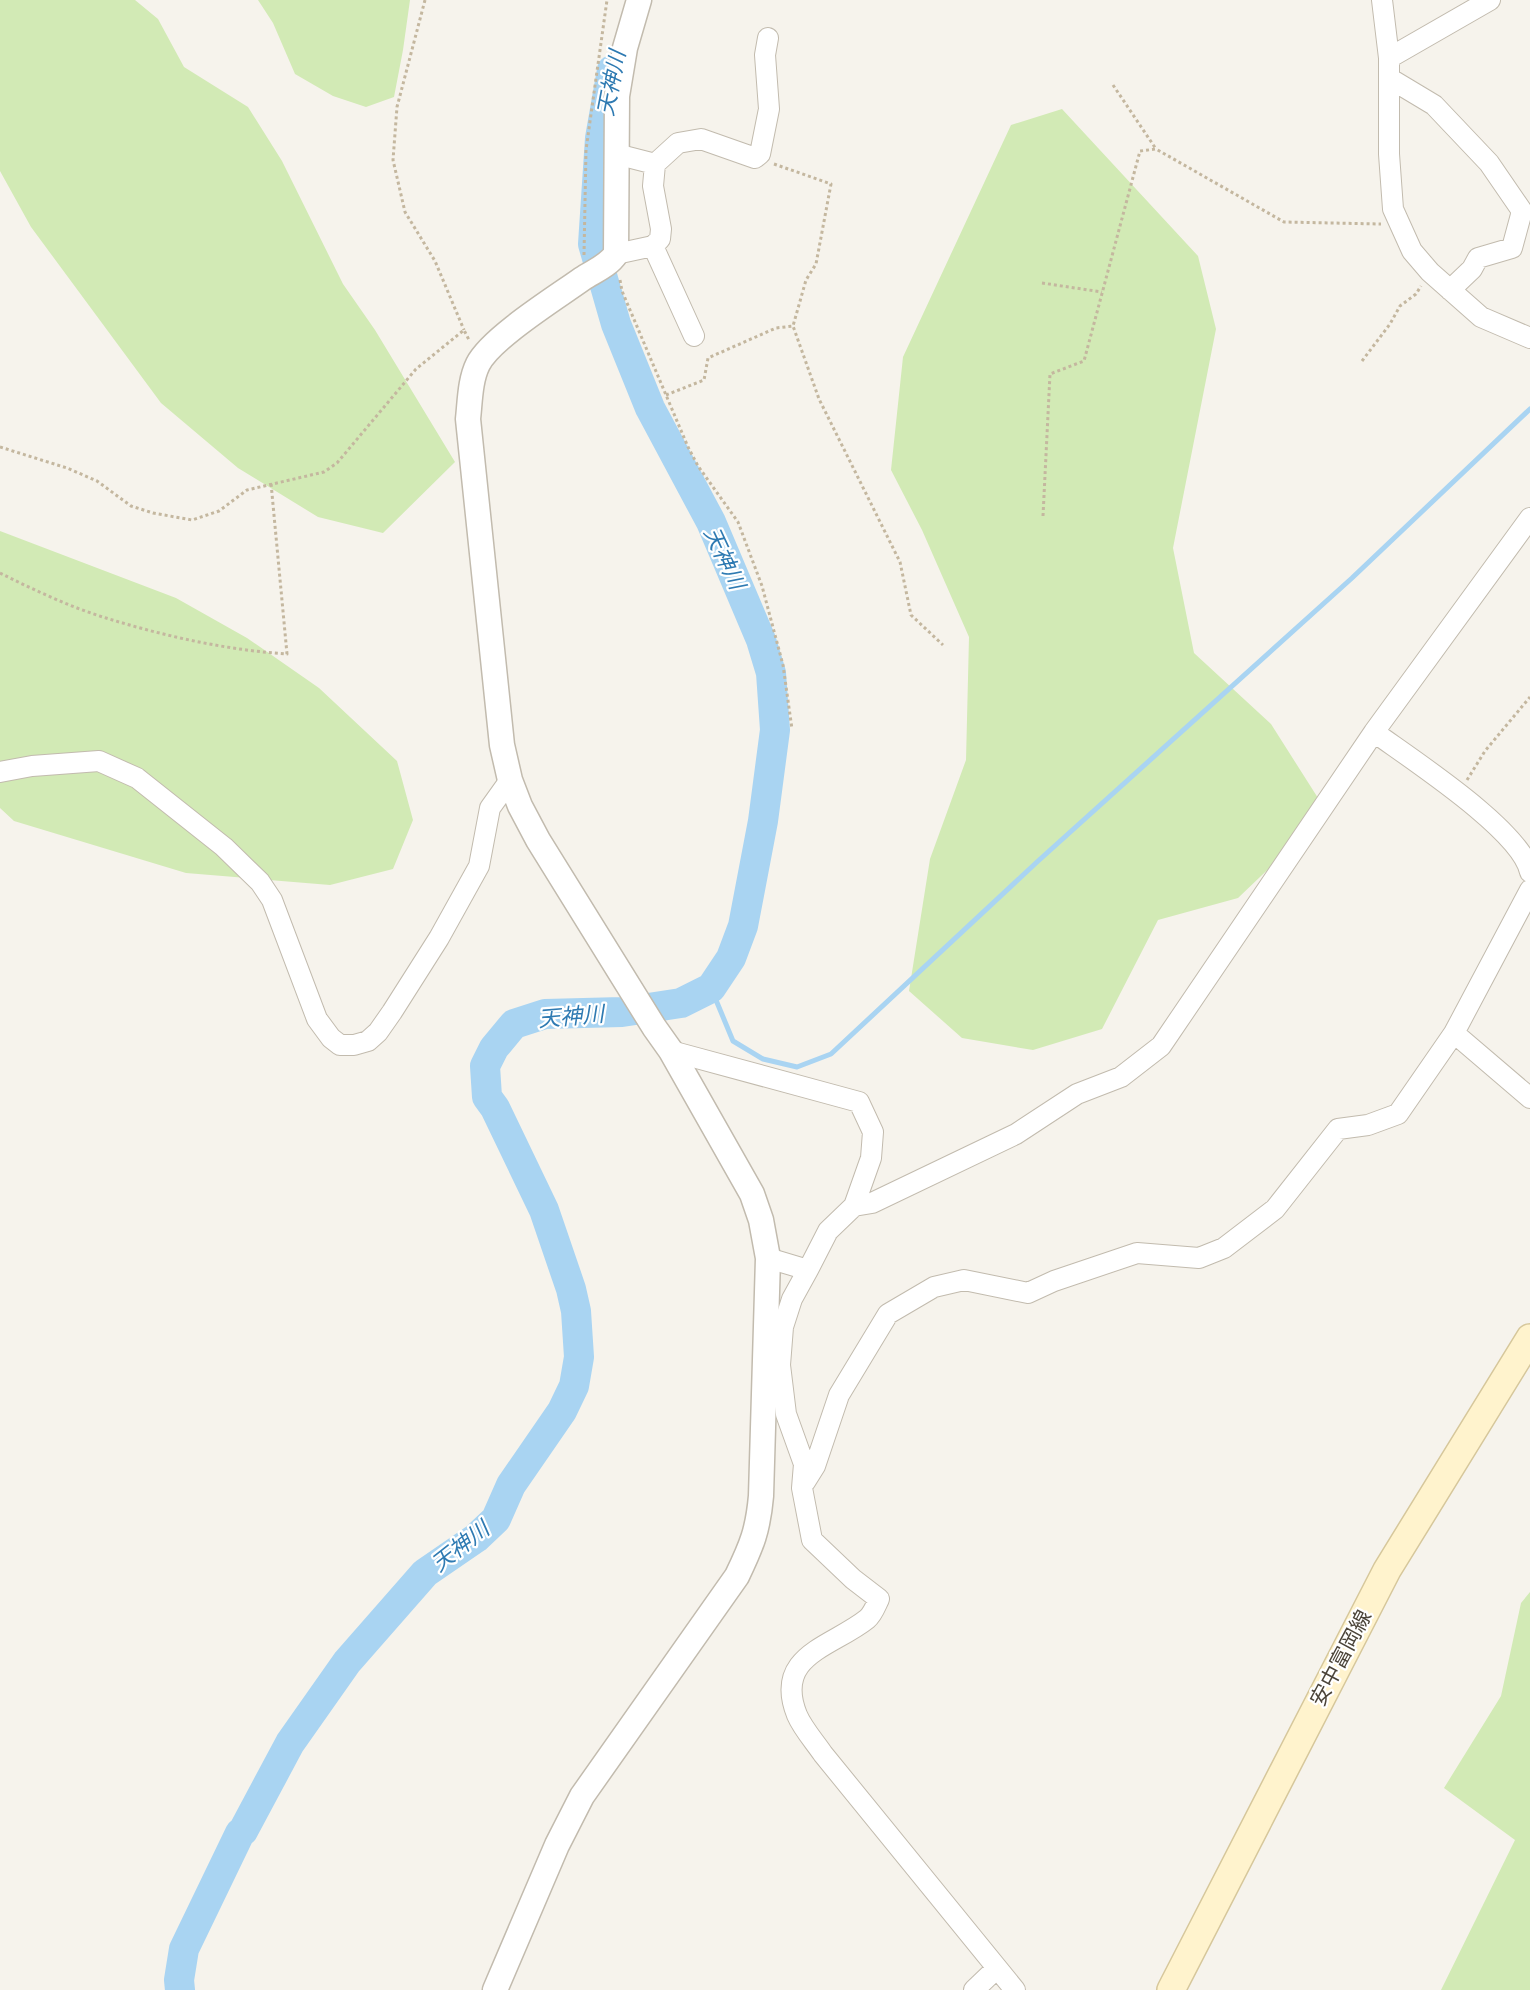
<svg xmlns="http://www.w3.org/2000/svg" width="1530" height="1990" font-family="Barlow,'Noto Sans JP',sans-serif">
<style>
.green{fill:#d2eab5}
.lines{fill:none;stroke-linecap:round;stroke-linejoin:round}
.stream{stroke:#a9d4f2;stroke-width:5}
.river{stroke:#a9d4f2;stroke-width:30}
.minor-casing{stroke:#c2bbae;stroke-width:22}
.tertiary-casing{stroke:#c2bbae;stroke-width:27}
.secondary-casing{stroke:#d6c79b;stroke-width:30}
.path{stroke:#c4b79f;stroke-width:3;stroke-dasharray:3 3;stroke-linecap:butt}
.minor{stroke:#fff;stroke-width:20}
.tertiary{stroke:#fff;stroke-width:24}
.secondary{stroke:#fff3cd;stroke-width:27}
.labels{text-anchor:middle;stroke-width:4.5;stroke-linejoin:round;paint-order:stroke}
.street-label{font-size:21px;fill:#4b4439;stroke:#fff}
.water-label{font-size:22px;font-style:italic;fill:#2e7ab2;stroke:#fff}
</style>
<rect width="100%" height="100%" fill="#f6f3ec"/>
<path class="green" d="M0,0H135L158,19L184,67L248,107L282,161L343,284L375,330L455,462L383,533L318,517L238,468L161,403L31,227L0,171Z
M258,0H410L403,50L394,97L366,107L333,96L295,74L273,23Z
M1062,109L1198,256L1216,329L1173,548L1194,653L1271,724L1318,798L1303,836L1238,898L1158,920L1102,1029L1033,1050L962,1038L909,991L930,859L966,760L969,637L922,530L891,470L903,357L1011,125Z
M0,531L176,598L247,638L319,688L397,761L413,820L393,869L330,885L186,873L14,821L0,808Z
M1530,1592V1990H1441L1515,1840L1444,1788L1501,1696L1521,1603Z"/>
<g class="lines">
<path class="stream" d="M711,988L733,1041L763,1059L797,1067L831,1054L1037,862L1352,578L1530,409"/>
<path class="river" d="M180,1990L179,1980L184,1949L240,1833L243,1831L290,1743L347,1662L425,1573L476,1538L496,1519L511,1485L562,1411L574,1386L579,1357L576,1311L571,1289L544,1210L495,1108L487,1097L485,1066L494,1048L514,1024L545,1014L622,1012L681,1003L711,988L731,958L743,926L763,821L775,730L771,673L761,640L711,522L650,408L616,324L593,244L600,138L612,70"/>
<g class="minor-casing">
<path id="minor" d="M1382,0L1389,58V154L1393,209L1412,251L1430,272L1481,317L1530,338
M1389,58L1490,0
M1389,78L1434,105L1489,163L1522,211L1512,248L1478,258L1472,269L1450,290
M616,154L655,164L678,143L701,139L755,158L760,154L769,109L765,55L768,38
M653,246L694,336
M616,254L653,246L660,239L661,229L653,186L655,164
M1374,732C1411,759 1521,830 1530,872
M0,772L32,766L99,761L137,778L224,847L260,882L272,900L317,1019L331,1038L340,1045H354L368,1041L378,1032L392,1012L439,938L479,866L490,808L510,780
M1530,890L1454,1033L1530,1098
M671,1051L859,1102L873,1132L871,1158L854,1206L828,1231L808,1270L768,1258
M854,1206L872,1203L1016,1134L1077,1094L1121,1077L1161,1046L1374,732L1530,518
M808,1270L792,1299L783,1327L780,1365L786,1414L804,1464L802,1488L812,1540L853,1579L879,1599C876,1605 873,1614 867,1619C832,1647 773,1655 797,1715C803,1729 815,1742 823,1754L1015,1990
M805,1482L815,1466L839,1395L888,1314L934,1287L964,1280L1028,1293L1054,1281L1137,1253L1199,1258L1224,1248L1275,1209L1338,1129L1368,1125L1398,1114L1454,1033
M974,1990L997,1968"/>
</g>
<g class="tertiary-casing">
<path id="tertiary" d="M495,1990L557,1845L582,1796L737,1576C752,1545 758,1530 761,1496L768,1258L761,1220L752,1194L671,1051L654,1027L538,840L520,806L510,780L502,745L468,419C470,401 470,380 478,364C491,338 557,297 582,279C594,271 608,266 616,254L617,96L625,48L639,0"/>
</g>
<g class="secondary-casing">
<path id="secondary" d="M1171,1990L1387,1570L1530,1338"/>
</g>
<path class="path" d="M425,0L397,107L393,160L405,212L435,261L464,330
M1113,85L1156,149
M774,164L831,184L816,264L806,280L793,326
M584,255L586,150L607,0
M620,280L622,291L688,447L698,466L738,522L762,586L783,665L792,729
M1042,283L1102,292
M1362,361L1390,324L1400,306L1416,294L1421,286
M666,395L704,380L708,358L776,328L793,326L819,399L900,562L911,615L943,645
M0,447L67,468L97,481L131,506L153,513L192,520L219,511L247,490L324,472L337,463L416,369L464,330L469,340
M1043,516L1050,374L1084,361L1140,151L1156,149L1284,222L1381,224
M0,573C34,590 70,607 106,618C164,636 226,650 287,654L271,483
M1467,780L1485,751L1530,697"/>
<use href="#minor" class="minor"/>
<use href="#tertiary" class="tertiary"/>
<use href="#secondary" class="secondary"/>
</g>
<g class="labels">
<g class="street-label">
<text transform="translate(1341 1658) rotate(-62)" y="7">安中富岡線</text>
</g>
<g class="water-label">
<text transform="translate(611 83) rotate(-79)" y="8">天神川</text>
<text transform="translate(725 558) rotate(65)" y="8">天神川</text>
<text transform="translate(571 1016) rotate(-5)" y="8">天神川</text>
<text transform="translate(460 1546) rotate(-38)" y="8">天神川</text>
</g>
</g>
</svg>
